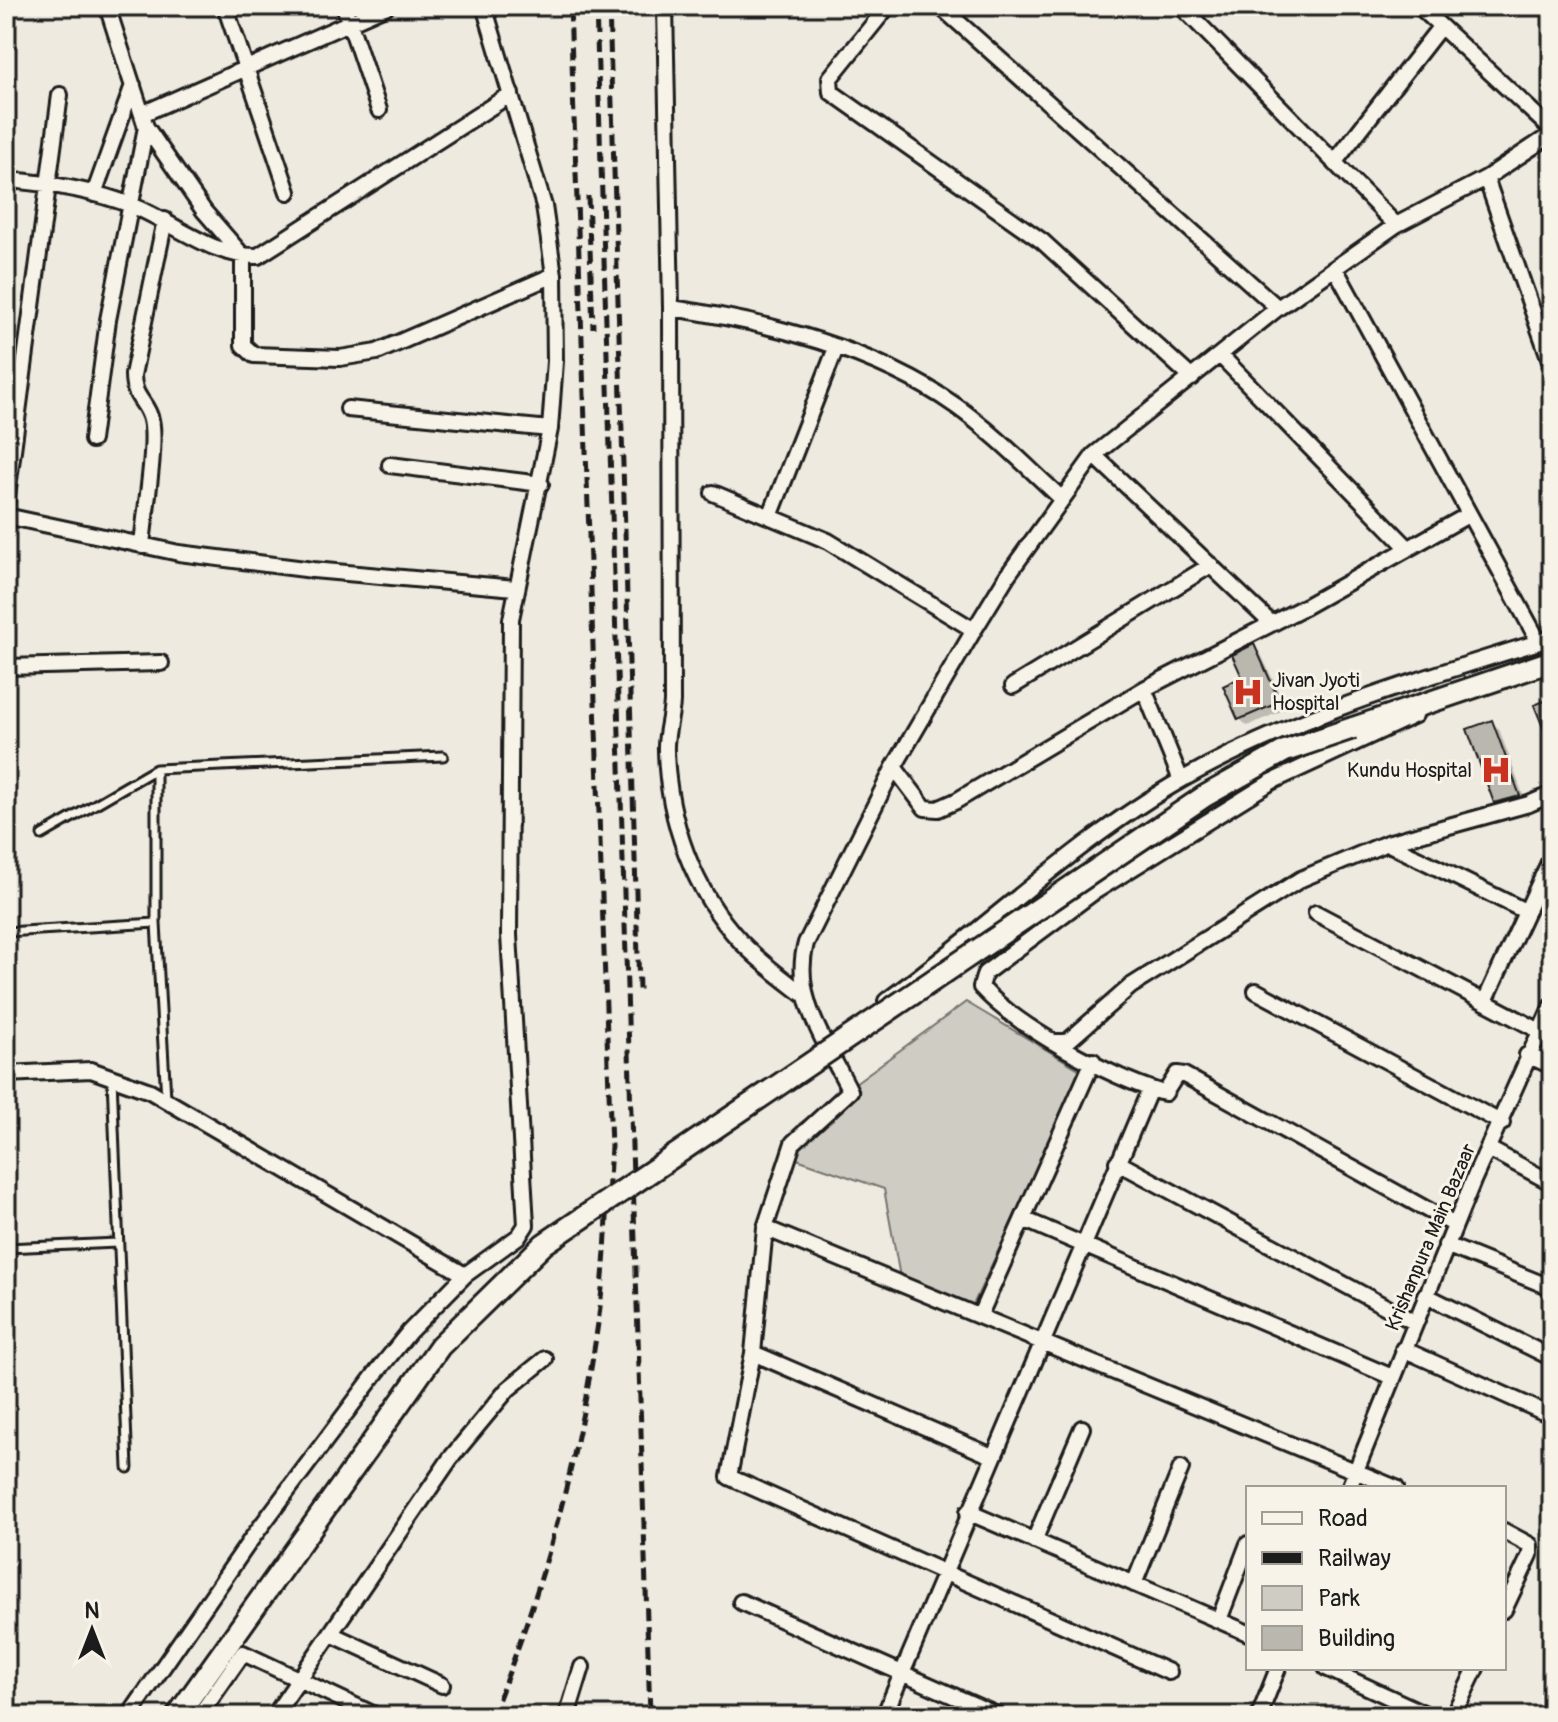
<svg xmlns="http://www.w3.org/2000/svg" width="1558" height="1722" font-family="Pangolin,sans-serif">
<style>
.green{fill:#cfccc3;stroke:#767470;stroke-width:2}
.shadow{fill:#0003}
.building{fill:#bab7af;stroke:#1c1c1c;stroke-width:2}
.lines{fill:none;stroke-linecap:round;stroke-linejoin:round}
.lane-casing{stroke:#1c1c1c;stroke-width:13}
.street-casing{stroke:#1c1c1c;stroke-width:20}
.secondary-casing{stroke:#1c1c1c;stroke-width:26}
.lane{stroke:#f7f3e8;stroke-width:7}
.street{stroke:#f7f3e8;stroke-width:14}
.secondary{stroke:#f7f3e8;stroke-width:20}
.rail{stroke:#1c1c1c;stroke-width:5;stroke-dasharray:12 6;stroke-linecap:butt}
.secondary-bridge-casing{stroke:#1c1c1c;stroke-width:26;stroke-linecap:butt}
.secondary-bridge{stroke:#f7f3e8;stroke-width:20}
.labels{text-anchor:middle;stroke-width:6;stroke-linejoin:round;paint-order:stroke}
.poi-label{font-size:20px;fill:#1c1c1c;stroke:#f7f3e8;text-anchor:start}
.street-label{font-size:20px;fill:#1c1c1c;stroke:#f7f3e8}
</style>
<rect width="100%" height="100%" fill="#eeeae0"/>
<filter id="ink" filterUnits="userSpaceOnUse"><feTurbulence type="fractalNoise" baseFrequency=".0125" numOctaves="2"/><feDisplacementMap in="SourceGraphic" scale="16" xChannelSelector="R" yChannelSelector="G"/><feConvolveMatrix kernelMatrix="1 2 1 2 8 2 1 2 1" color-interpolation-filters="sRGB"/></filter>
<g filter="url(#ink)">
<path class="green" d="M966,1002L1082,1071L972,1307L900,1277L884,1189L791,1157L799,1124Z"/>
<path class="shadow" d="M1254,646L1261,654L1286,709L1247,726L1240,719Z
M1492,722L1499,729L1526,803L1503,810L1496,802Z"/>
<path class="building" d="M1254,644L1280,702L1238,720L1223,686L1242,677L1232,655Z
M1552,698V749L1534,705Z
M1492,720L1520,796L1494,803L1467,729Z"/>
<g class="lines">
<g class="lane-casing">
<path id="lane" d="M156,769V923L166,1098
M42,835L156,769L443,756
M6,932L156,923
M112,1078L128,1468
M6,1248L117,1243"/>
</g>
<g class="street-casing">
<path id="street" d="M107,6L146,127L204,211L243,256V345L254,355L340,358L377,352L554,275
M225,6L288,192
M344,6L379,110
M665,6L671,308L672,702C671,719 665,735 666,751C668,820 693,891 741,942C760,962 782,978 803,994
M888,6L830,78L831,92L1042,241L1192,378
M940,6L1278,308
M1181,6L1396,225
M1419,6L1552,130
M142,114L387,6
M1334,163L1440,27
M1486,178L1552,366
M6,180C49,183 93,190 133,206C175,223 212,257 258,256L511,94
M94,194L133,85
M1335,268L1539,642
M671,308C765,321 877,350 956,406C994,433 1027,467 1061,498
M1221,356L1407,547
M348,409L550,429
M92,440L108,320L146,127
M1094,455L1271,623
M390,465L541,484
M713,493L828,541L974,630
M6,503L60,95
M771,514L836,348
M6,516L179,553L313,570L515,588
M142,546C144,518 157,444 151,420C147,401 133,399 133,375L165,220
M6,667L161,663
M1013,686L1211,565
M1144,689L1181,780
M1415,715L1271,782L1094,892L985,973L981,987C1018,1028 1107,1075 1160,1092L1165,1093L1177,1074L1184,1075L1455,1225
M894,767L925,808L938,809L956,801L1144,689L1306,606L1468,515
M1387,843L1525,911
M1316,913L1538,1030
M1256,991L1502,1123
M886,1001C986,929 1076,840 1183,779C1299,714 1426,677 1552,638
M1485,1001L1552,856
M1054,1042H1067L1131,986L1301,879L1387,843L1529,804L1552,794
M1527,1055L1552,1066
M6,1074L91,1070L150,1091L465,1275
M1489,1149L1552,1183
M1117,1162L1414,1322
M1023,1219L1392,1377
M765,1228L1396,1488
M1446,1245L1552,1288
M1425,1295L1552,1358
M980,1315L1093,1061
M1403,1349L1552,1416
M753,1353L992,1456
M1349,1488L1473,1181L1552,1005
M968,1512L1248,1633
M1504,1531L1530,1545V1555L1504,1610
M1034,1541L1082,1428
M1134,1584L1181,1468
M741,1602L999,1716
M1219,1620L1248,1544
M331,1634L442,1685
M1326,1668L1430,1716
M1169,1672L729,1477L753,1353L765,1228L793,1143L850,1091C827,1044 791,997 806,943L894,767L974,630L1007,576L1094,455L1278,308L1396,225L1486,178L1552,134
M129,1716L250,1541L376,1373L409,1332L465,1275L519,1236L526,1225L509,935L511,619L550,429L555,361L554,275L544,206L484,6
M199,1716L243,1653L377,1716
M274,1716L450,1459L508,1389L545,1359
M567,1716L582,1667
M884,1716L1150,1089
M1259,1716L1278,1668
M1453,1716L1476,1668"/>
</g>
<g class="secondary-casing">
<path id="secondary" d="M1353,728L1552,661
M177,1716L366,1451"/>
</g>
<use href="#lane" class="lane"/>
<use href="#street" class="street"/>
<use href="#secondary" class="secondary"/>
<path class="rail" d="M596,6L650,1716
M609,6L639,990
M588,196L593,328
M492,1716C543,1589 579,1459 598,1323C606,1265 607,1205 611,1147L570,6"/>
<g class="secondary-bridge-casing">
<path id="secondary-bridge" d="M366,1451L440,1346L544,1244L1205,796L1285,751L1353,728"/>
</g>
<use href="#secondary-bridge" class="secondary-bridge"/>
</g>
</g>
<defs>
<g id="hospital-bare" transform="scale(2.4)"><path d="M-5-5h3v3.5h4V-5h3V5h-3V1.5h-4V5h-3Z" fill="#c8321e" stroke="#f7f3e8" stroke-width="2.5" paint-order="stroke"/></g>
</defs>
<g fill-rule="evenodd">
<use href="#hospital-bare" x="1248" y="692"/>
<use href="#hospital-bare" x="1496" y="770"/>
</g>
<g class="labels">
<g class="poi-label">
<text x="1272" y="687">Jivan Jyoti<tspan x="1272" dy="23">Hospital</tspan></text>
<text x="1472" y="777" text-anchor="end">Kundu Hospital</text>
</g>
<g class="street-label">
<text transform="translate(1430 1237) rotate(-67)" y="7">Krishanpura Main Bazaar</text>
</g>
</g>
<rect width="1558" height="1722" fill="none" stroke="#f7f3e8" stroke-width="32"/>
<rect x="16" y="16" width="1526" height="1690" fill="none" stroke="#1c1c1c" stroke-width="3" filter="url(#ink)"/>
<rect x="1246" y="1486" width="260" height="184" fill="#f7f3e8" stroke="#9f9d96" stroke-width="2"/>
<rect x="1262" y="1512" width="40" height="12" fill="#f7f3e8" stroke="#9f9d96" stroke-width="2"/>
<text x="1318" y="1526" font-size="24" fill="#1c1c1c">Road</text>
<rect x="1262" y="1552" width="40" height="12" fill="#1c1c1c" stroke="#9f9d96" stroke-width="2"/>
<text x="1318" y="1566" font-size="24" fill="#1c1c1c">Railway</text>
<rect x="1262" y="1586" width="40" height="24" fill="#cfccc3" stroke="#9f9d96" stroke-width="2"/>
<text x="1318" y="1606" font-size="24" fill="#1c1c1c">Park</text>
<rect x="1262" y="1626" width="40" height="24" fill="#bab7af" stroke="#9f9d96" stroke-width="2"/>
<text x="1318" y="1646" font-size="24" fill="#1c1c1c">Building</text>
<g transform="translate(92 1630)" stroke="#f7f3e8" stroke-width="6" paint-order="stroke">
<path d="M0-6L14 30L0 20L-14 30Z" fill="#1c1c1c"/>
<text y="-12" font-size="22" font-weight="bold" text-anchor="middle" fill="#1c1c1c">N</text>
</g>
</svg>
